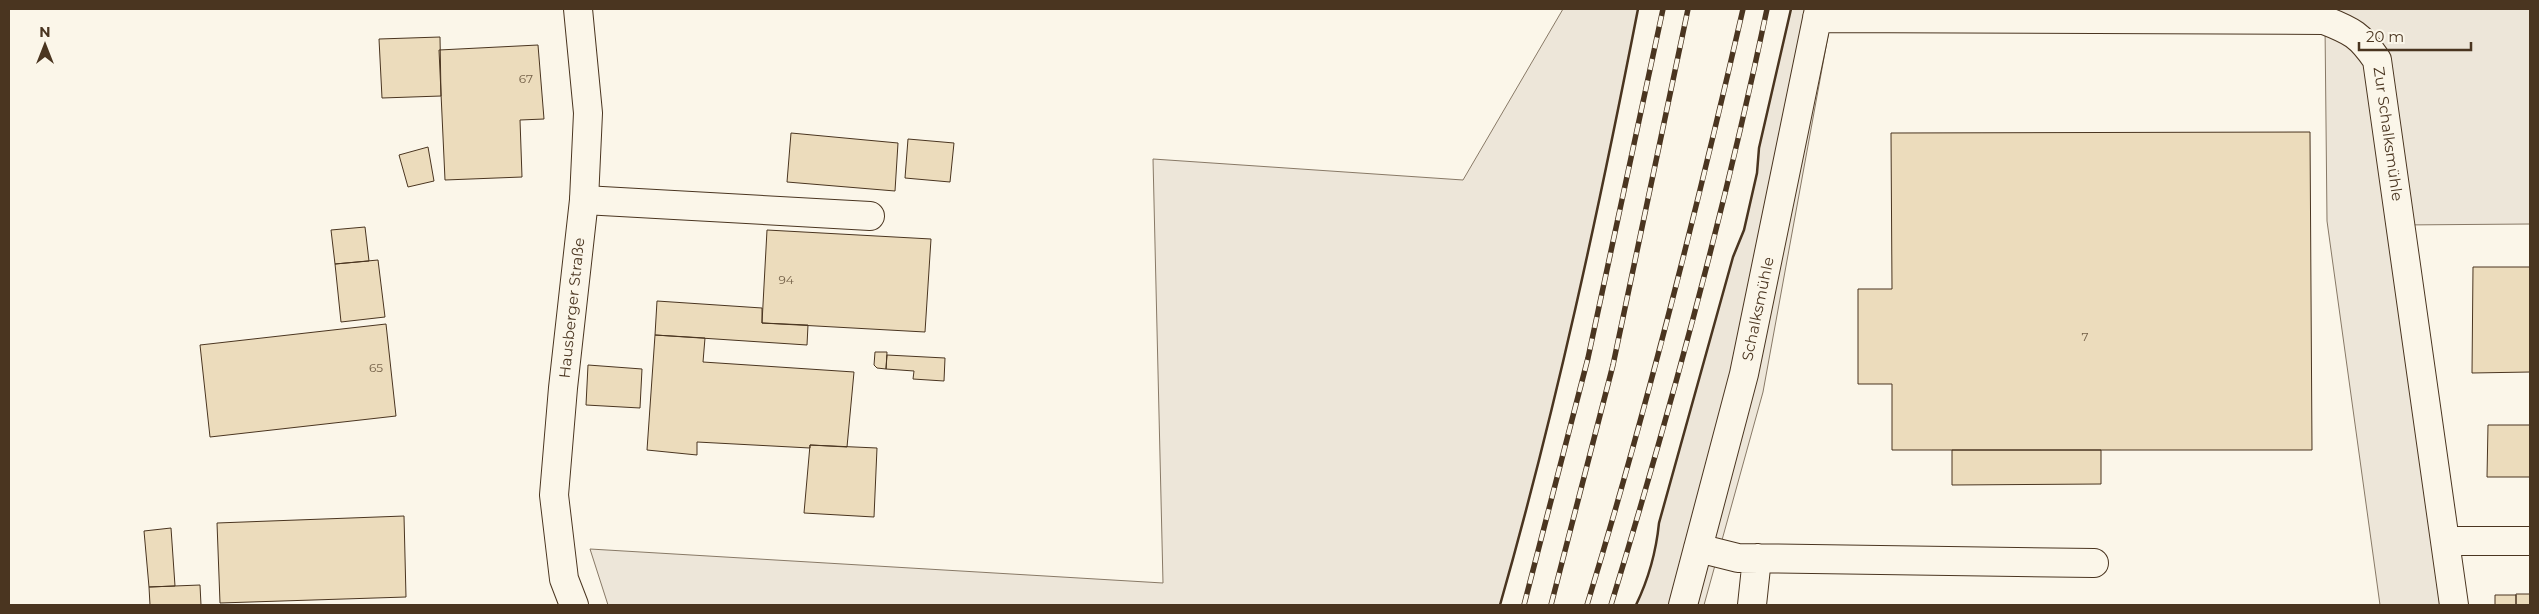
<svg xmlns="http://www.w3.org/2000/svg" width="2539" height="614" font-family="Montserrat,sans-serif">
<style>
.green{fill:#ede6d9;stroke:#887966}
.building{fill:#ecdcbc;stroke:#4a3520}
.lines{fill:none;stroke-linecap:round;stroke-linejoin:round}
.minor-casing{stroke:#4a3520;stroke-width:30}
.major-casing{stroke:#4a3520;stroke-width:30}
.minor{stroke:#fbf6e9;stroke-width:28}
.major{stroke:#fbf6e9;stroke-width:28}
.rail-casing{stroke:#4a3520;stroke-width:5.5}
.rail{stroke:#fbf6e9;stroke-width:4;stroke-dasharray:11;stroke-linecap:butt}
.wall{stroke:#4a3520;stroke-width:2.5}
.labels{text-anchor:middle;stroke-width:4;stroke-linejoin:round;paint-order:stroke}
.number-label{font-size:12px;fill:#725f47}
.street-label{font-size:15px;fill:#4a3520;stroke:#fbf6e9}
</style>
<rect width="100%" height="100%" fill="#fbf6e9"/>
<path class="green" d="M1563,9H1638C1599,209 1556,409 1500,605H608L590,549L1163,583L1153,159L1463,180Z
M1791,9H2530V224L2399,225L2449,605H2380L2327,221L2325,25L1832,14L1763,392L1704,605H1636C1649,578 1656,553 1659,523L1733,257L1744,230L1757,173L1759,148Z"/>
<path class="building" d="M440,37L441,96L382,98L379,39Z
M538,45L544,119L520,120L522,177L445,180L439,50Z
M2310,132L2312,450H1892V384H1858V289H1892L1891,133Z
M791,133L898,143L895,191L787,182Z
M908,139L954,143L950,182L905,178Z
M428,147L434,181L408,187L399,155Z
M365,227L369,261L335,264L331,230Z
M767,230L931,239L925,332L762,323Z
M378,260L385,317L341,322L335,264Z
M2473,267H2530V372L2472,373Z
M657,301L762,308V323L808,325L807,345L655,335Z
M386,324L396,416L210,437L200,345Z
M655,335L705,338L703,362L854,372L847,447L810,445V448L697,442V455L647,450Z
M875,352H887L886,369L877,368L874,365Z
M887,355L945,358L944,381L913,379L914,371L886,369Z
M588,365L642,369L640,408L586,405Z
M2488,425H2530V477H2487Z
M810,445L877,448L874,517L804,513Z
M1952,450H2101V484L1952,485Z
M404,516L406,597L220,603L217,523Z
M171,528L175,586L149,587L144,531Z
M200,585L201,605H150L149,587Z
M2516,594H2530V605H2516Z
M2495,595H2516V605H2495Z"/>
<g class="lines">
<g class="minor-casing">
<path id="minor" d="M1817,18L2324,20C2352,31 2360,35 2377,60L2454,605
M584,200L870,216
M2446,541H2530
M1698,548L1738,558L2094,563
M1683,605L1744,374L1819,9
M1752,605L1757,558"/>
</g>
<g class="major-casing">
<path id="major" d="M574,605L564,579L554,495L563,388L584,200L588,113L578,9"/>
</g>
<use href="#minor" class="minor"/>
<use href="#major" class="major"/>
<g class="rail-casing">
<path id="rail" d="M1524,605L1588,358L1663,9
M1551,605L1613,365L1688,9
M1587,605C1647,409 1697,209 1743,9
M1611,605C1671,409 1725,209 1767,9"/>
</g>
<use href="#rail" class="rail"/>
<path class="wall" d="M1500,605C1556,409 1599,209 1638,9
M1636,605C1649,578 1656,553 1659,523L1733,257L1744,230L1757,173L1759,148L1791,9"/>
</g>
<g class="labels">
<g class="number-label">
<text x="526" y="83">67</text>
<text x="786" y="284">94</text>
<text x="2085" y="341">7</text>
<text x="376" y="372">65</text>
</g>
<g class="street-label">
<text transform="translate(2388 134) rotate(82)" y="5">Zur Schalksmühle</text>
<text transform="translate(572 308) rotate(-84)" y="5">Hausberger Straße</text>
<text transform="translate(1758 309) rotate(-78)" y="5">Schalksmühle</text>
</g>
</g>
<rect width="2539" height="614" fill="none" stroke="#4a3520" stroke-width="20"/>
<g transform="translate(45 45)" stroke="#fbf6e9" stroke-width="4" paint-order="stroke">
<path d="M0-4L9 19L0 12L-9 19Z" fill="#4a3520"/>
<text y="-8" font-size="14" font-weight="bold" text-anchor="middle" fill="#4a3520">N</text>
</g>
<path d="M2359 42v8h112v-8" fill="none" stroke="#4a3520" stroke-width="2.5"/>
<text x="2366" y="42" font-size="15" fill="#4a3520" stroke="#fbf6e9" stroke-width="4" paint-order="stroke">20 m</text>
</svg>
